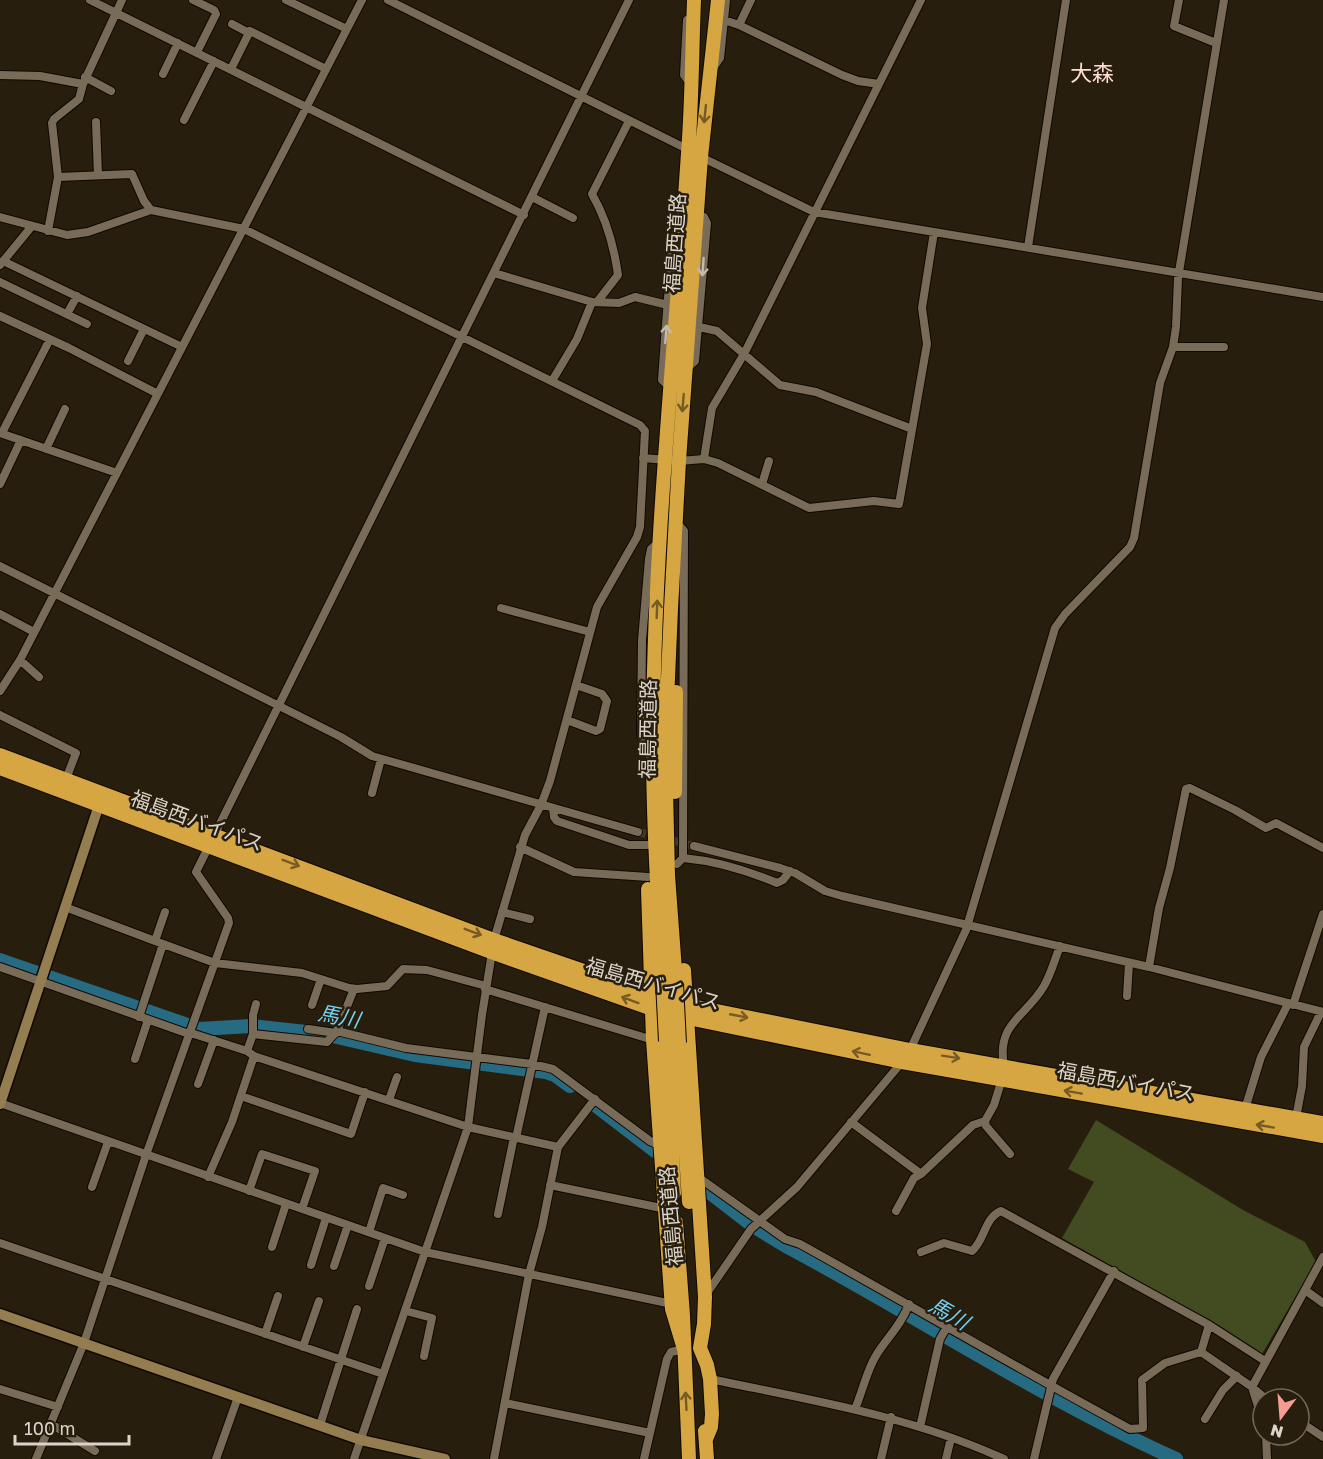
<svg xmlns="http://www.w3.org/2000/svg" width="1323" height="1459" font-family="'Golos Text','Noto Sans JP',sans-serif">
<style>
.green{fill:#434b20}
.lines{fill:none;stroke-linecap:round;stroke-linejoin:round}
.river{stroke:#276b83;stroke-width:14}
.street-tunnel{stroke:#433929;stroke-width:8;stroke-dasharray:8 4;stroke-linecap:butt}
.street-casing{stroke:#110800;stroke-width:10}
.secondary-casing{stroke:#110800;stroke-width:13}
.highway-casing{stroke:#110800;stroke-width:16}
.street{stroke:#786b58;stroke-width:8}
.secondary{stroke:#947d51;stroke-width:10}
.highway{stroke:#d5a642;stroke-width:14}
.highway-bridge-casing{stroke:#110800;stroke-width:16;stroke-linecap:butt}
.highway-bridge{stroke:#d5a642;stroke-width:14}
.oneway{stroke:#765b25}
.oneway2{stroke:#c2baae}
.labels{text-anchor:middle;stroke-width:5;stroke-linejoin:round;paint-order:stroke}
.street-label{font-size:20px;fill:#dbd4ca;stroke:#281e0d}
.water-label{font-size:21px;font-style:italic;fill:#75d1f5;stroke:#281e0d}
.quarter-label{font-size:22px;fill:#fedbd6;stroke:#281e0d}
</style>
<rect width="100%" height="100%" fill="#281e0d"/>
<path class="green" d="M1096,1120L1243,1210L1305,1242L1316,1262L1262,1354L1223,1328L1062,1238L1094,1182L1068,1169Z"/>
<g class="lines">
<path class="river" d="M0,960L199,1029L251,1026L324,1034L415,1055L546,1072L555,1075L570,1086
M595,1105L655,1151
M709,1192L753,1226L786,1246C917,1316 1041,1398 1176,1459"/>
<path class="street-tunnel" d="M638,832L694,846"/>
<g class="street-casing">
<path id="street" d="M90,0L524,215
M193,0L214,10L216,14L197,52
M286,0L347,29
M388,0L689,150
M1179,0L1174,26L1216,43
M687,20L684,75L690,83
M724,20L739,25L842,75L858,81L879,84
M232,24L249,33
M739,25L751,0
M713,68L720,58L726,0
M231,69L250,31L326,69
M163,74L178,43
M0,75L40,76L83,84L122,0
M85,77L111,91
M184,120L214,61
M96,122L98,175
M699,156L814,212L1323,297
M58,177L132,174L144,201L151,210
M532,197L573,218
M0,217L67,235L88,232L151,210L244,229L640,425L645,431L640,527L637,537L597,607L550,781L541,805L525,835L494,940L482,1015L468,1127L354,1459
M48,231L58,177L52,123L54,119L79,99L83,84
M1028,247L1066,0
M3,261L182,347
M0,265L32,226
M494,273L592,302L619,303L635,297L668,305
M0,282L87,324
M597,302L618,275C614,246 607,220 592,194L629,121
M67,314L77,296
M0,316L69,348L158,394
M699,327L717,331L780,385L816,392L912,429
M1173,347H1224
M128,361L144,329
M686,369L695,361L707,223L704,217L696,214
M552,381L577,339L592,302
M671,388L662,380L672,243L682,234
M0,433L117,473
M2,433L50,339
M46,449L65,409
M643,458L679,461L704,459L712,408L744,354L921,0
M704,459L718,463L809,508L874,501L899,504L927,344L922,308L934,232
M0,484L21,440
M762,484L769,461
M676,522L684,531L683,858
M0,566L341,737L372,756L638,832
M501,608L590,632
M0,614L34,632
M20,660L39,677
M0,691L20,660L362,0
M0,715L76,753L66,779
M567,720L596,731L600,729L607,701L602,694L576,685
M646,747L641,735L642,640L649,559L651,549L660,541
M372,793L381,759
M553,808L554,817L557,821L629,845H647
M694,846L780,868L795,873L825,891L842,896L1149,967L1323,1012
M520,847L574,872L648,877
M677,864L683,858C716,861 746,870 777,883L783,880L790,871
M65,907L155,941
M165,912L155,941L215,963L302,973L349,988L357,989L387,986L403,969L427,970L486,986
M502,912L530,919
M0,967L189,1034H194L247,1051L254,1056
M1149,967L1159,908L1170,868L1186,789L1190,788L1235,810L1266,828L1276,823L1323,848
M354,989L337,1031L406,1048L532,1064L553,1069L650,1141L661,1146
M485,989L653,1040
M1127,996L1129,963
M312,1005L321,979
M1293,1005L1323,914
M139,1017L163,944
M308,1029L336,1033
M253,1034L327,1042L337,1031
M247,1051L253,1034V1015L256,1004
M135,1059L148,1020
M1004,1066C996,1023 1026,1017 1044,986C1051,974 1055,959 1060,946
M1002,1079L994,1105L985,1121L986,1126L1010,1154
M198,1084L214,1040
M241,1096L351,1134L365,1092
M389,1100L397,1077
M0,1103L425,1252L672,1304
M1245,1109L1261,1057L1288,1004
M1296,1118L1302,1086L1304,1047L1321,1012
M851,1122L921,1174L914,1178L896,1211
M516,1138L545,1007
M921,1174L973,1125L985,1121
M208,1177L232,1122L254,1056L468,1127L558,1147
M698,1177L785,1239L800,1244C910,1305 1019,1369 1130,1429L1143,1428L1142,1380L1165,1363L1201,1352L1252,1387L1263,1422
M550,1185L666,1209
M92,1187L108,1142
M249,1191L262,1154L315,1171L302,1209
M498,1214L514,1137
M369,1232L383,1188L403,1195
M0,1243L383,1374
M272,1247L286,1204
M921,1252L944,1243L972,1251C985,1240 984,1218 1001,1211L1209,1325L1265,1361
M311,1265L326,1218
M334,1266L348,1225
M369,1286L385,1238
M1305,1290L1323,1303
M705,1296L751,1229L797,1187L902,1062L910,1050L966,930L1055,628L1065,614L1130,547L1134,538L1160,383L1173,347L1176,327L1178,278L1224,0
M406,1311L432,1318L424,1356
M265,1334L278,1296
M303,1347L319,1301
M1201,1352L1209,1325
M710,1379C810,1400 911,1416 1004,1459
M0,1389L58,1407
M1266,1399L1252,1387L1323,1257
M505,1403L650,1433
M855,1409C863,1390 868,1365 881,1348C891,1334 903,1321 909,1304
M1205,1419L1223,1390L1237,1376
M1299,1421L1323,1437
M51,1424L95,1451
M320,1425L357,1309
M920,1427L940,1339L947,1327
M1266,1435L1267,1459
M36,1459L84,1343L146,1155L229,923L228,918L196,872L629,0
M216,1459L238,1397
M494,1459L529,1274L542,1227L558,1147L595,1099
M644,1459L667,1359L671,1352L684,1349
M881,1459L891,1417
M946,1459L951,1438
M1034,1459L1053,1379L1114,1271"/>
</g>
<g class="secondary-casing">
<path id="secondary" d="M0,1104L101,799
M0,1314L361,1440L445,1459"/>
</g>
<g class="highway-casing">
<path id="highway" d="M0,755L494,940L677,1003L910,1050L1323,1123
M0,768L491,952L652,1009L688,1018L902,1062L1323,1136
M675,792L676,692
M648,889L653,1040L672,1309L684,1349
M684,970L705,1297L704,1324L700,1348L707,1365L710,1379L712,1414L711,1427L706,1439
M663,982C658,903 653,824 653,745C653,547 675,350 688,153C692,102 692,51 694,0
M676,984L668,875L665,747L671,609L679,461L701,157L718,0
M666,1041L674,1193
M679,1043L689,1202
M676,1222L683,1315L689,1459
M705,1431L707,1459"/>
</g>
<use href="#street" class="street"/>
<use href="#secondary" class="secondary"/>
<use href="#highway" class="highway"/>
<g class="highway-bridge-casing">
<path id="highway-bridge" d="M663,982L666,1041
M676,984L679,1043"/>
</g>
<use href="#highway-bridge" class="highway-bridge"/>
</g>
<defs><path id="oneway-shaft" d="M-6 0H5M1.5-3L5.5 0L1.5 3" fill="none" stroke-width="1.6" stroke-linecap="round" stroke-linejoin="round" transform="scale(1.5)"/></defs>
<g class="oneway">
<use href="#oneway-shaft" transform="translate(705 114) rotate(96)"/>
<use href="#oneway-shaft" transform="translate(683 403) rotate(95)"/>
<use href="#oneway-shaft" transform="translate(657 609) rotate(-88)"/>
<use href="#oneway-shaft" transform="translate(291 863) rotate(21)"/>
<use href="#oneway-shaft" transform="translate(473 932) rotate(21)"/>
<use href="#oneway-shaft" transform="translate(630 1000) rotate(-160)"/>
<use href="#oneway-shaft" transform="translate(739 1016) rotate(11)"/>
<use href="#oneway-shaft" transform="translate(861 1053) rotate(-168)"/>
<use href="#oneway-shaft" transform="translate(951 1057) rotate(9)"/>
<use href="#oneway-shaft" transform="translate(1073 1092) rotate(-170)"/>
<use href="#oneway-shaft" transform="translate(1265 1126) rotate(-170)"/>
<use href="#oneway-shaft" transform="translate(686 1401) rotate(-93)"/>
</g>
<g class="oneway2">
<use href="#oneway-shaft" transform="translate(703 267) rotate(94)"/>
<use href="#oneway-shaft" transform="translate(666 334) rotate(-85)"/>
</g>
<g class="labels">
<g class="street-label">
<text transform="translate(675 243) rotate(-86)" y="7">福島西道路</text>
<text transform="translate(648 729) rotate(-89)" y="7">福島西道路</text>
<text transform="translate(197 821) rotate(20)" y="7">福島西バイパス</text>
<text transform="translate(653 984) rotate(16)" y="7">福島西バイパス</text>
<text transform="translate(1126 1082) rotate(10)" y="7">福島西バイパス</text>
<text transform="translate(671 1216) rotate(-95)" y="7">福島西道路</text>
</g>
<g class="water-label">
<text transform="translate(339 1017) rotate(11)" y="7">馬川</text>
<text transform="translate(949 1314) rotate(30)" y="7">馬川</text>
</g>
<g class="quarter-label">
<text x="1092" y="81">大森</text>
</g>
</g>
<g transform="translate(1281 1417) rotate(196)"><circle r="28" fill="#281e0d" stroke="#706759" stroke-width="1.5"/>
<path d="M0-4.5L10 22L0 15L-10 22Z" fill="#f59c93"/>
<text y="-9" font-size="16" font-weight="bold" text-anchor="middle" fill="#dbd4ca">N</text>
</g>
<path d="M15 1435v9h114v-9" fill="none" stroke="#dbd4ca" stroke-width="3"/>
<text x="24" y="1435" font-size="18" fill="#dbd4ca" stroke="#281e0d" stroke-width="4.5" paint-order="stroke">100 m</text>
</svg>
